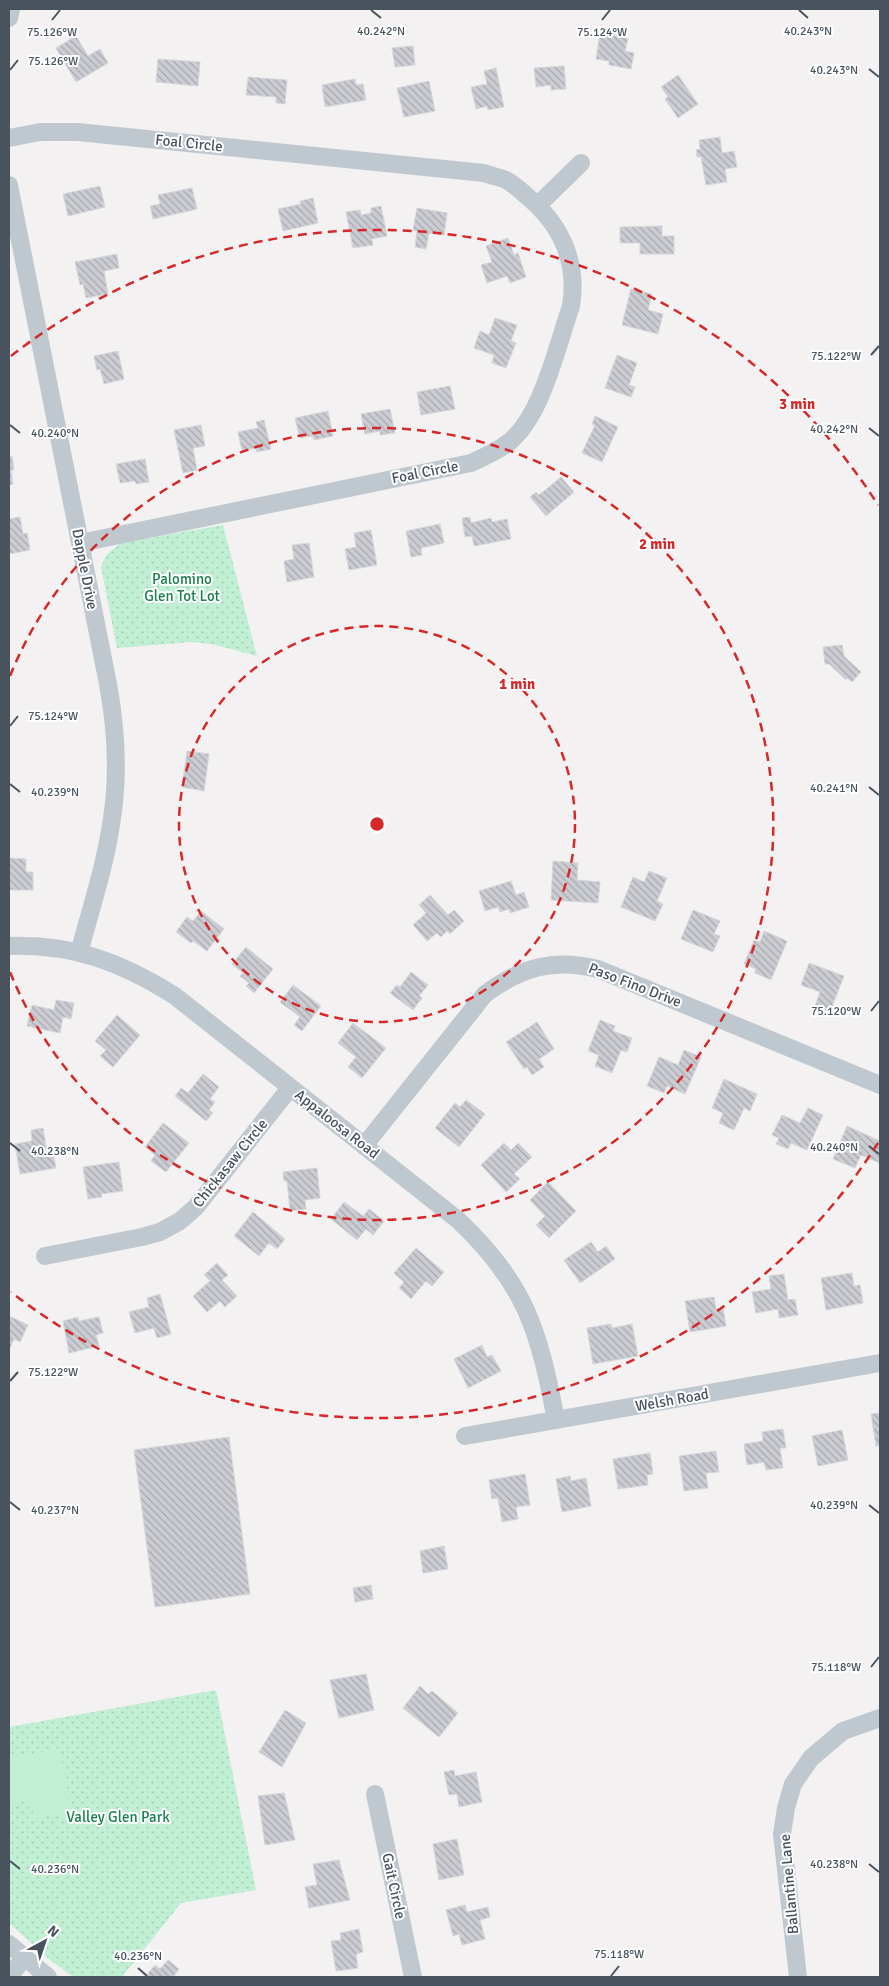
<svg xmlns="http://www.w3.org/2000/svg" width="889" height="1986" font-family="Signika,sans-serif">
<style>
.grass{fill:url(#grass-dots)}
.pitch{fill:#c1efd4}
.building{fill:url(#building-back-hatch);stroke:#d5d7dc}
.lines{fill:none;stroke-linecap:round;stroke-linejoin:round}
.street{stroke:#bfc8cf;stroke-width:18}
.ticks{fill:none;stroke:#49535e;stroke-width:2}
.ring{fill:none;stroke:#d62828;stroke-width:2.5;stroke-dasharray:9 6}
.labels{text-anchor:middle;stroke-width:4;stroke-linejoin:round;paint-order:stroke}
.street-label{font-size:15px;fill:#49535e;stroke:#fff}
.park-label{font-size:15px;fill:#19804f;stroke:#fff}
.ticks-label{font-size:12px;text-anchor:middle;fill:#49535e;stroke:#fff;stroke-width:4;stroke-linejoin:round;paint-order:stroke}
.centre{fill:#d62828;stroke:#fff;stroke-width:2.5}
.ring-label{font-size:15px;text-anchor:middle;font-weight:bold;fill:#d62828;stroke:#fff;stroke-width:4;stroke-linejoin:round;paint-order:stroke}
</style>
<defs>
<pattern id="grass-dots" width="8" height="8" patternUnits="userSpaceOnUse" patternTransform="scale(1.25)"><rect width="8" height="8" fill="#c1efd4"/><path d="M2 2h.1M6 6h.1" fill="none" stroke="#a7cfb8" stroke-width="1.8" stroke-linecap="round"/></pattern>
<pattern id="building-back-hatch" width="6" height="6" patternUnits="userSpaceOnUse" patternTransform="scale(1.25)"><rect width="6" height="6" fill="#cbcdd3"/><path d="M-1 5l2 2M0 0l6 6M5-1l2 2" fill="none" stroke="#a7a9ae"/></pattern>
</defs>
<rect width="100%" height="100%" fill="#f3f1f1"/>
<path class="grass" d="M223,525L257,656L212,644L192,642L117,648L101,567L106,555L121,543Z
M216,1690L256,1890L181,1903L122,1977H73L49,1959L9,1923V1727Z"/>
<path class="pitch" d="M60,1749L71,1812L34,1819L31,1800L9,1804V1758Z"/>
<path class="building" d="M600,33L628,38L625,51L634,53L631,69L609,65V61L596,59Z
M76,36L88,56L100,49L108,63L76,82L56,48Z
M413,46L415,65L395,67L392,48Z
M158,59L200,62L198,86L156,82Z
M564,66L566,89L551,90V85L536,87L534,68Z
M496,68L504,107L488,110L487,106L476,109L471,87L487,84L484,71Z
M678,75L698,104L678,118L665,99L668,97L661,87Z
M248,77L287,80L285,104L276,103V97L246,95Z
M355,79L356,85L363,84L366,100L325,107L322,85Z
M429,81L435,111L404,117L397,88Z
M720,137L722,153L734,151L737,167L725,169L727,182L706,185L701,157H697L696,150L700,149L699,140Z
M100,186L105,207L68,216L63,194Z
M192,188L197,209L153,219L150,206L160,204L158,195Z
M313,198L318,223L283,231L278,209L301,204L300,201Z
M381,206L387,236L372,239L373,245L353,248L346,212L360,210L361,215L371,213V208Z
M417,208L447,213L444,235L429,233L426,249L415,247L417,231L413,230Z
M662,226V236H674V254H640V243H620V227Z
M508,238L514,255L518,253L526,277L510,283L507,276L487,283L481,265L492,262L486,246Z
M117,254L119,268L104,271L108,294L86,298L83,284L80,285L75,262Z
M631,289L652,294L648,310L663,314L658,334L622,325Z
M495,318L517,325L511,341L516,343L506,368L492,363L494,355L474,348L480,331L489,335Z
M118,351L124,379L104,384L100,369L97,370L94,356Z
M617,355L637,363L629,385L635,387L631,397L605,388Z
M450,386L455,409L421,415L417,392Z
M390,409L395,433L380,435V431L365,434L361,414Z
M328,411L333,436L314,440L313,436L300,438L295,418Z
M595,416L618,427L602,462L582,453L595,425L592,424Z
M264,420L271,449L257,452L256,448L242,451L238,432L258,428L256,422Z
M201,425L205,446L193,448L197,470L183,473L174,430Z
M12,456L14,470H11L13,484L9,485V457Z
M145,459L149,482L136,484L135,481L120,483L116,464Z
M561,477L574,492L546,516L530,497L536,492L539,495Z
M20,517L23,534L27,533L30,550L9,554V519Z
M470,517L471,523L491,518L492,522L507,519L511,539L474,546L472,536L465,537L462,518Z
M440,524L444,543L421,548L422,555L411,557L406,531Z
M371,530L377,565L349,570L345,549L356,547L354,533Z
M309,543L314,577L287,582L284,561L294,559L292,545Z
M842,645L844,656L861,672L852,682L847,678L846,680L829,664H825L823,647Z
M187,751L209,754L204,791L182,787Z
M9,858L26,859V872H33V890H9Z
M553,861L578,863L577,880L600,882L598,903L551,900Z
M649,871L667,878L657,901L663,904L655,921L621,907L633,877L644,882Z
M511,881L516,895L524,892L529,907L510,913L509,909L500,912L498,907L485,911L479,891Z
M430,895L448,915L454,910L464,921L450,934L447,931L441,937L437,933L427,941L413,925L426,913L419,905Z
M693,910L720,921L714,934L720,936L713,952L681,939Z
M201,911L224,929L207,951L193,941L191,943L176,932L187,917L193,921Z
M764,931L787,941L771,980L755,973L756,969L744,964L754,940L760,942Z
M246,947L273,969L254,993L246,986L249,983L240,976L243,973L232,964Z
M809,963L844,976L830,1012L815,1006L820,992L801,985Z
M411,972L428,985L419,996L422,998L413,1010L390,993L397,985L400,987Z
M293,985L321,1006L302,1031L294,1025L300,1017L280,1002Z
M56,1000L74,1003L71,1019L63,1017L60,1033L27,1026L32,1005L54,1010Z
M117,1015L140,1035L113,1067L100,1056L106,1050L95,1041Z
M600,1020L615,1026L613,1031L632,1038L627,1052L621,1050L612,1073L595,1066L599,1055L588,1051Z
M537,1022L554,1049L539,1059L544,1067L532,1075L527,1067L524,1069L506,1042Z
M353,1023L386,1048L362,1078L348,1067L356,1057L338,1043Z
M684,1050L701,1057L685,1094L667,1086L664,1093L647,1086L659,1057L678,1065Z
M203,1074L219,1087L210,1099L215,1102L209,1110L213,1113L206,1121L175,1096L181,1088L188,1093Z
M724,1079L757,1094L750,1111L744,1108L734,1130L719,1123L723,1113L712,1108Z
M466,1100L485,1114L459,1147L435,1128L455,1103L460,1107Z
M808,1108L823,1115L807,1150L791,1143L788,1149L776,1144L779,1138L772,1135L782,1115L800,1123Z
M163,1123L189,1143L166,1172L151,1161L155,1155L145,1147Z
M847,1126L880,1141V1163L861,1155L855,1168L833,1159Z
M43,1128L47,1152L53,1151L56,1168L20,1174L15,1144L32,1141L31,1130Z
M504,1143L511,1150L518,1143L532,1157L514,1174L520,1179L506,1192L481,1165Z
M119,1162L123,1191L101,1194L102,1197L88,1199L83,1167Z
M317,1168L320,1198L305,1200L306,1209L290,1211L287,1181H284L283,1172Z
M548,1182L576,1211L549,1238L536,1225L545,1216L530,1200Z
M344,1202L363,1216L369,1209L384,1221L373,1235L366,1229L357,1240L331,1219Z
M253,1212L285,1239L277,1249L269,1243L259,1256L234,1236Z
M591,1242L598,1252L606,1246L615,1259L580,1283L564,1260Z
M416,1248L444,1272L432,1286L426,1281L411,1299L399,1288L404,1282L394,1273Z
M217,1263L228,1275L222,1280L237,1296L225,1307L220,1301L207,1312L193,1296L210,1281L204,1275Z
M852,1273L854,1286L860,1285L863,1303L826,1310L821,1278Z
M784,1274L788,1300L795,1299L798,1315L779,1318L778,1309L756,1313L752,1292L771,1289L769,1276Z
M160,1294L171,1334L157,1338L154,1328L135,1333L129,1312L149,1307L147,1298Z
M714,1297L716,1309L723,1308L726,1326L690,1332L685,1301Z
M9,1316L28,1325L20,1342L14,1339L9,1350Z
M78,1317L79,1321L99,1317L103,1333L96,1335L99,1346L69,1353L63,1321Z
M611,1324L612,1328L632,1324L638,1356L593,1364L587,1328Z
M482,1345L487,1357L492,1355L501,1371L468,1388L454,1359Z
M880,1413V1445L876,1446L871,1414Z
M783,1429L786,1448H780L783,1468L766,1470L764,1462L747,1465L744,1444L763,1441L762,1432Z
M842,1430L848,1460L818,1466L812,1436Z
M229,1437L250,1594L155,1607L134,1450Z
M716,1451L719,1472L706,1473L708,1488L684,1491L679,1456Z
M650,1453L653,1474L647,1475L648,1485L618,1489L613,1459Z
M525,1474L530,1505L516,1507L518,1519L502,1522L498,1498L492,1499L489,1480Z
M570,1476L571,1481L586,1478L591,1506L562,1512L556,1479Z
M444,1546L448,1569L423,1573L420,1551Z
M371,1585L373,1599L355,1602L353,1588Z
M366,1674L374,1710L339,1718L330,1680Z
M420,1686L428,1694L432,1691L458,1713L439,1737L403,1708Z
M285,1710L306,1723L282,1767L259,1752Z
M454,1770L455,1776L476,1772L482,1802L459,1807L457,1794L449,1795L444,1772Z
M284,1793L295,1840L265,1845L258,1796Z
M457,1839L464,1875L439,1880L433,1844Z
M339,1860L350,1900L309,1908L305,1887L317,1885L313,1864Z
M465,1905L467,1912L488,1907L490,1917L480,1920L485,1939L462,1945L459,1934L453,1936L446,1910Z
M359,1929L363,1952L356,1954L358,1968L336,1971L331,1941L341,1940L340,1933Z
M168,1960L179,1969L173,1977H145L155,1965L160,1969Z"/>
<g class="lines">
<path class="street" d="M9,18L11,9
M9,138L40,132H78L484,173C491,176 500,177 506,180C514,184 521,191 528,197C561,225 578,262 571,306C557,346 542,417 508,443C496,452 484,457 471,463L80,543
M9,185L108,684C116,728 119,773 112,818C106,863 91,908 79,953
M538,205L581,163
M9,946C73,944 121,962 175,996L458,1220C526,1284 539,1331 556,1420
M364,1146L485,994C522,967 553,958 598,969L880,1085
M45,1256L142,1237L160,1232L180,1221L196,1207L290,1088
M465,1436L880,1363
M375,1794L413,1977
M9,1944L48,1977
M9,1977L24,1958
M798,1977L782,1834L786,1808L793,1784L811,1758L843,1731L880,1718"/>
</g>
<path class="ticks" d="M371,10L381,18M799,10L808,18M52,20L60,10M602,20L610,10M869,69L879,77M10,70L18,60M871,355L879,346M10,425L20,433M869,428L879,436M10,726L18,716M10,784L20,792M869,787L879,795M871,1011L879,1001M10,1143L20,1151M869,1146L879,1154M10,1381L18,1372M10,1502L20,1510M869,1505L879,1513M871,1667L879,1657M10,1861L20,1869M869,1864L879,1872M138,1968L147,1976M611,1976L619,1966"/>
<g class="ring">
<circle cx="377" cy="824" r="198"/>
<path d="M10 676A396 396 0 1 1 10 972"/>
<path d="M878 1143A594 594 0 0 1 11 1292M11 356A594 594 0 0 1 878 505"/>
</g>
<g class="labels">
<g class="street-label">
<text transform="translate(189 143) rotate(6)" y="5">Foal Circle</text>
<text transform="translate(425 472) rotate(-11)" y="5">Foal Circle</text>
<text transform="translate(85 569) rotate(79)" y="5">Dapple Drive</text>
<text transform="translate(635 985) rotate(21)" y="5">Paso Fino Drive</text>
<text transform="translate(337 1124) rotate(38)" y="5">Appaloosa Road</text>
<text transform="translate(230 1163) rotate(-51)" y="5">Chickasaw Circle</text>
<text transform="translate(672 1400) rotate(-10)" y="5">Welsh Road</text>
<text transform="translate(789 1884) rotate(-95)" y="5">Ballantine Lane</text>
<text transform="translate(394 1886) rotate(78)" y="5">Gait Circle</text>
</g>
<g class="park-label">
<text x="182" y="584">Palomino<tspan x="182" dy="17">Glen Tot Lot</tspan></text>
<text x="118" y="1822">Valley Glen Park</text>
</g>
</g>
<g class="ticks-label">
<text x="381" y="35">40.242°N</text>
<text x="808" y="35">40.243°N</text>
<text x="52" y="36">75.126°W</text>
<text x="602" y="36">75.124°W</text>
<text x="53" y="65">75.126°W</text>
<text x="834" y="74">40.243°N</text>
<text x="836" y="360">75.122°W</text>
<text x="834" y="433">40.242°N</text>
<text x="55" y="437">40.240°N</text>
<text x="53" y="720">75.124°W</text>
<text x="834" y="792">40.241°N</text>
<text x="55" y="796">40.239°N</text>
<text x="836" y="1015">75.120°W</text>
<text x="834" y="1151">40.240°N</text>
<text x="55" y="1155">40.238°N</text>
<text x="53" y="1376">75.122°W</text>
<text x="834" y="1509">40.239°N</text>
<text x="55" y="1514">40.237°N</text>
<text x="836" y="1671">75.118°W</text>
<text x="834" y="1868">40.238°N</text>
<text x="55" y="1873">40.236°N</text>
<text x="619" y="1958">75.118°W</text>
<text x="138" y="1960">40.236°N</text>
</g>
<circle cx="377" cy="824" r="8" class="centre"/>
<g class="ring-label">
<text x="797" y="409">3 min</text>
<text x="657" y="549">2 min</text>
<text x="517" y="689">1 min</text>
</g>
<rect width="889" height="1986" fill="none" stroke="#49535e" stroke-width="20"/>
<g transform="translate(45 1941) rotate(40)" stroke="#ffffff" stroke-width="4" paint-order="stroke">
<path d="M0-4L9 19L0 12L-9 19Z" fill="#49535e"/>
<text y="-8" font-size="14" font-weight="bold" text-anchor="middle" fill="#49535e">N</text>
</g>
</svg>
